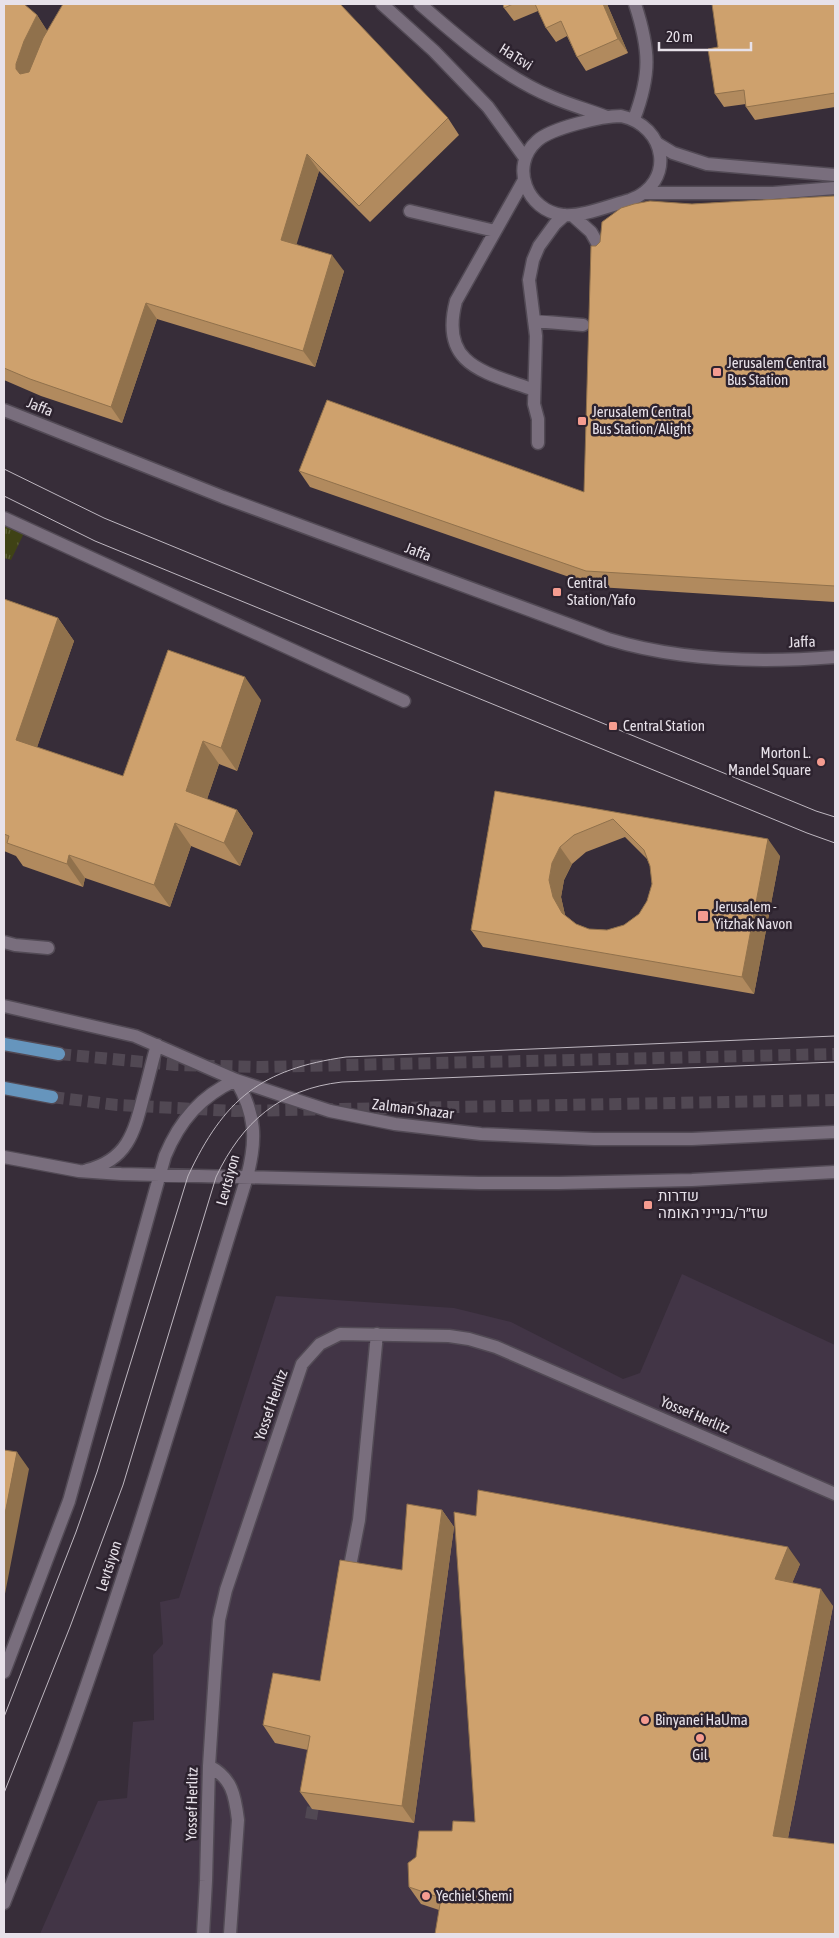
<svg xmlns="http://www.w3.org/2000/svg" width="839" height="1938" font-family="'Asap Condensed',Heebo,sans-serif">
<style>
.built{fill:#423546}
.park{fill:url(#park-tufts)}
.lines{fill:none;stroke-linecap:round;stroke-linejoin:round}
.minor-tunnel{stroke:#514853;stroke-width:12;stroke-dasharray:12 6;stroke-linecap:butt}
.major-tunnel{stroke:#514853;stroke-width:12;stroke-dasharray:12 6;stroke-linecap:butt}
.minor-casing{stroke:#524a55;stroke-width:15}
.major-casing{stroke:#524a55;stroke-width:15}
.minor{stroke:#796e7d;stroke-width:12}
.major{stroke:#6695bd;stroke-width:12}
.tram{stroke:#beb7c0;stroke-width:1}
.wall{fill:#b18a5e;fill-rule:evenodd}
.shaded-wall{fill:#90714c}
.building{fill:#cea16d;stroke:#90714c;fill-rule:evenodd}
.poi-dot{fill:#f59c90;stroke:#2d232f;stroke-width:2}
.labels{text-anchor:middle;stroke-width:5;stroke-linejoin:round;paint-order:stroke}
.street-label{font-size:15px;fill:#e7e1e9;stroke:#2d232f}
.poi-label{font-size:15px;fill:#e7e1e9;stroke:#2d232f;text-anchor:start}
</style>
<defs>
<pattern id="park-tufts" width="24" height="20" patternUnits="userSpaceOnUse" patternTransform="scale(1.25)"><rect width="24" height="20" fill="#3f4215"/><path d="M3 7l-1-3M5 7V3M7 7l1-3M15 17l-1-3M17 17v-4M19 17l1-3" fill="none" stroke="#5b5d37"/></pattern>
</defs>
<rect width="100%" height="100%" fill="#372d39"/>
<path class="built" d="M682,1274L835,1345V1934H40L98,1801L127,1798L133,1722L154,1720L153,1655L163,1644L160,1602L179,1598L276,1296L454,1308L511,1322L623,1379L640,1373Z"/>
<path class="park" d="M4,522L25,531L11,560L4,558Z"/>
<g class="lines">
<path class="minor-tunnel" d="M311,1819L315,1794"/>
<path class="major-tunnel" d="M59,1054L176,1065L260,1067L835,1054
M52,1097L117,1105L235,1111L835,1100"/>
<g class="minor-casing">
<path id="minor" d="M382,4L434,51L488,107L525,158
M420,4C460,39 502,76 552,97C570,105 589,110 607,117
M621,116C667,126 676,183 630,200C611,205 582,217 563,215C527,211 509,166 537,141C551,128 602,116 621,116Z
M634,119C651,74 650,50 635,4
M658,144L673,153L707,164L835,175
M524,180L456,301C439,366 485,372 534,390
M643,193H773L835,188
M410,211L495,231
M572,215L591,232L604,255
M534,321L583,325
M4,410L223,497L608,639C680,661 760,663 835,657
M538,443V419L534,404L536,336L529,280L533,260L539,246L555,224L565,215
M4,518L404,701
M4,942L15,945L48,948
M4,1006L135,1036L236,1080L287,1097L330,1111L395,1124L481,1134L594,1139H692L835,1132
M4,1157L79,1171L121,1174L479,1183H559L692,1180L835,1172
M87,1170C127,1160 134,1133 143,1098C148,1080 152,1062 157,1045
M351,1561L359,1520L377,1334
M4,1672L69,1501L165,1156C180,1120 201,1096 236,1080
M209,1766C232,1778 235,1795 238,1820L230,1934
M4,1903C26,1847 49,1791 69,1735C135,1551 189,1364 247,1177C257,1139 256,1115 236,1080
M203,1934L206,1881L209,1766L215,1673L219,1620L226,1590L302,1364L320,1344L340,1334L449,1336L469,1339L496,1347L835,1494"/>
</g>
<g class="major-casing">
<path id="major" d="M4,1044L59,1054
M4,1088L52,1097"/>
</g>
<use href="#minor" class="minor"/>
<use href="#major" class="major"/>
<path class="tram" d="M4,469L104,518L816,811L835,817
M4,496L95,541L807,833L835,843
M4,1717L76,1532L97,1472L188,1176C224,1099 261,1069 346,1057L835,1036
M4,1793L70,1627L123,1485L216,1177C242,1122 280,1089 342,1082L835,1062"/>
</g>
<path class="wall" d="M4,4L37,15L47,31L448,118L459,135L370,222L319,171L296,244L344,271L315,367L157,319L122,423L41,396L4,380Z
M503,4H607L628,53L586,71L577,57L567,36L556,42L546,28L538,11L514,21L504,8Z
M835,4V107L755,120L746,107V104L724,107L715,94L718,47Z
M835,196V602L598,587L310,487L299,471L584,492L596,246L692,204Z
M4,599L58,618L74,641L37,747L123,776L261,700L237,771L219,764L207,799L237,810L253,833L240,866L191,846L170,907L85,878L83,887L23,866L16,856L4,851Z
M495,791L780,856L754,994L483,947L471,930ZM625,837L647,859L650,866L652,884L647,901L639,914L624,925L607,930L589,929L576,924L565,915L561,897L564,880L572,864L586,852Z
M442,1510L454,1527L414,1823L312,1809L300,1792L308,1750L275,1743L263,1725L320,1681L402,1570Z
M476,1516L800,1564L792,1583L833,1606L788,1838L439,1910L421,1904L409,1887L452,1831L475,1822Z"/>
<path class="shaded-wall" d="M603,4H607L628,53L618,39Z
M37,15L48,32L27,85L16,69V64L24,41Z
M307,154L319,171L293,256L281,240Z
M332,255L344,271L315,367L303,351Z
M146,303L157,319L122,423L111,407Z
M58,618L74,641L32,762L16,740Z
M245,677L261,700L237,771L221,748Z
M203,741L219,764L202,814L186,791Z
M237,810L253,833L240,866L224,843Z
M175,823L191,846L170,907L154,885Z
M768,839L780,856L754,994L742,977Z
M560,847L572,864L564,880L561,897L565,915L562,913L553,897L549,880L552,863Z
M69,855L85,878L83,887L67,864Z
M17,1452L29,1469L4,1599V1519Z
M442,1510L454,1527L414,1823L402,1806Z
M788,1547L800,1564L787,1596L775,1579Z
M821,1589L833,1606L785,1853L773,1836Z"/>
<path class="building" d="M4,4H24L37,15L24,41L16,64V69L20,74L29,72L43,38L63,4H340L448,118L359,206L307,154L281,240L332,255L303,351L146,303L111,407L30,379L4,368Z
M503,4H513L504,8Z
M535,4H603L618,39L577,57L561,21L546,28Z
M712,4H835V93L746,107L744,90L715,94L708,49L718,47Z
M835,196V586L586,571L299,471L327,400L584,492L591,246H596L600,242L602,222L621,208L634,204L650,201L692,204Z
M4,599L58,618L16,740L123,776L168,650L245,677L221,748L203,741L186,791L237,810L224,843L175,823L154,885L69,855L67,864L7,843L9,836L4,834Z
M495,791L768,839L742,977L471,930ZM613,819L644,850L650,866L652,884L647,901L639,914L624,925L607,930L589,929L576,924L562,913L553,897L549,880L552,863L560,847L574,835Z
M4,1450L17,1452L4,1519Z
M478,1490L788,1547L775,1579L821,1589L773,1836L835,1844V1934H435L441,1898L409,1887L408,1863L416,1857L419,1831H452L453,1821L475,1822L454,1512L476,1516Z
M407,1504L442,1510L402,1806L300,1792L310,1736L263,1725L273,1673L320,1681L340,1560L402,1570Z"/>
<g class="poi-dot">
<rect x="712" y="367" width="10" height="10" rx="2.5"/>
<rect x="577" y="416" width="10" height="10" rx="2.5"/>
<rect x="552" y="587" width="10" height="10" rx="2.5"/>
<rect x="608" y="721" width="10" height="10" rx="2.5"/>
<circle cx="821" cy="762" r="5"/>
<rect x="697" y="910" width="12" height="12" rx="2.5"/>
<rect x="643" y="1200" width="10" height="10" rx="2.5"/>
<circle cx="645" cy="1720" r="5"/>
<circle cx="700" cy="1738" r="5"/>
<circle cx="426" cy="1896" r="5"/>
</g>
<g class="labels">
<g class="street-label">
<text transform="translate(516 57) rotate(32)" y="5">HaTsvi</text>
<text transform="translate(40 407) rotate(22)" y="5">Jaffa</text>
<text transform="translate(418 552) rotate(21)" y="5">Jaffa</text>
<text transform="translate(802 642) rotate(-2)" y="5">Jaffa</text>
<text transform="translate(413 1109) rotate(7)" y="5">Zalman Shazar</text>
<text transform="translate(228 1180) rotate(-75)" y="5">Levtsiyon</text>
<text transform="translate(271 1405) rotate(-71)" y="5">Yossef Herlitz</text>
<text transform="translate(695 1415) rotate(23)" y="5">Yossef Herlitz</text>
<text transform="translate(109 1566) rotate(-72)" y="5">Levtsiyon</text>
<text transform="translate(192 1804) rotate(-89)" y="5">Yossef Herlitz</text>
</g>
<g class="poi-label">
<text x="727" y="368">Jerusalem Central<tspan x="727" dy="17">Bus Station</tspan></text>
<text x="592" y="417">Jerusalem Central<tspan x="592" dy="17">Bus Station/Alight</tspan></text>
<text x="567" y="588">Central<tspan x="567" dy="17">Station/Yafo</tspan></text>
<text x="623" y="731">Central Station</text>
<text x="811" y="758" text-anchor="end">Morton L.<tspan x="811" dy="17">Mandel Square</tspan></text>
<text x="714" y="912">Jerusalem -<tspan x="714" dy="17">Yitzhak Navon</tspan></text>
<text x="658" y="1201">שדרות<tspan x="658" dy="17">שז״ר/בנייני האומה</tspan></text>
<text x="655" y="1725">Binyanei HaUma</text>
<text x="700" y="1760" text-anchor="middle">Gil</text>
<text x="436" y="1901">Yechiel Shemi</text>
</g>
</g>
<rect width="839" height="1938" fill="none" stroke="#e7e1e9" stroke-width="10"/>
<path d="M659 42v8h92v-8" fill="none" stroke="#e7e1e9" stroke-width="2.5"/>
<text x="666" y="42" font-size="15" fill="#e7e1e9" stroke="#2d232f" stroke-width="4" paint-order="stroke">20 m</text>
</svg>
